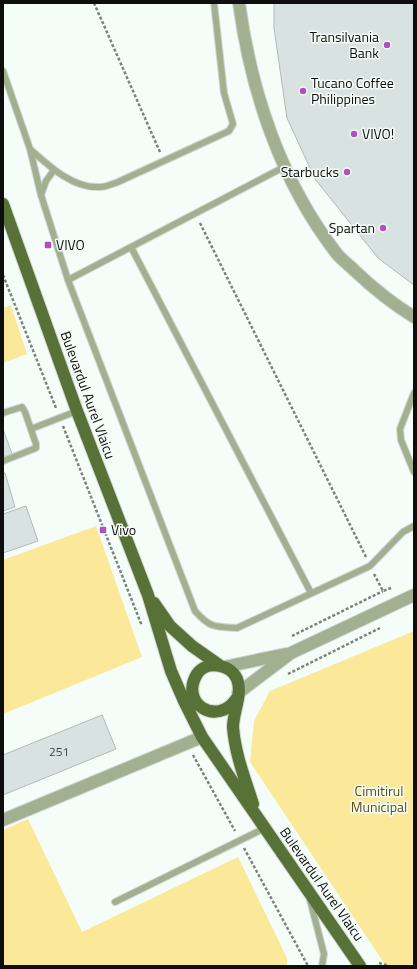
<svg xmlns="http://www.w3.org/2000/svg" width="417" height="969" font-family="'Titillium Web',sans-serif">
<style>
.green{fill:#fbe899}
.building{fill:#d8e2e1;stroke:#b1baba}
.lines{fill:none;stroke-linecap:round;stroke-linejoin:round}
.lane-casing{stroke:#d0d7d2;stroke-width:8}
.street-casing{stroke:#d0d7d2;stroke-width:14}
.primary-casing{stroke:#d0d7d2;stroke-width:14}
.path{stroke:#7c827e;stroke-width:2.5;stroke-dasharray:3 2;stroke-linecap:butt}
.lane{stroke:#a1b090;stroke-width:6}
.street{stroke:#a1b090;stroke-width:12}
.primary{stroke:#577136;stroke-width:12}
.poi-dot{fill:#ae52bd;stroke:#f5fdf8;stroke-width:1.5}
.labels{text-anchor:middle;stroke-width:3;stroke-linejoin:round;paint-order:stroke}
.number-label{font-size:12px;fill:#3f4442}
.poi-label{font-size:14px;fill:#0c0f0d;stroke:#f5fdf8;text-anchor:start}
.street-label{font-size:14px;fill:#0c0f0d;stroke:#f5fdf8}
.park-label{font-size:14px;fill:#5c4e0d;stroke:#f5fdf8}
</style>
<rect width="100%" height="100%" fill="#f5fdf8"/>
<path class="green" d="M11,305L27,354L3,363V308Z
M96,526L142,657L3,714V560Z
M414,631V966H386L250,762L254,721L270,691Z
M28,819L82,932L238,857L287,958V966H3V830Z"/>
<path class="building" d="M274,3H414V285L378,258L315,179L287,118L274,28Z
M3,429L12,454L3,457Z
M3,473H5L15,507L3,511Z
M26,506L38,541L3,553V514Z
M102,715L116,749L3,795V755Z"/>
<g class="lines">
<g class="lane-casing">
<path id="lane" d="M3,71L30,149L41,195L68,280L195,611C210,628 215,627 237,628L370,566L403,532L414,526
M30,149C48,165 73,189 100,187C106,187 112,184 118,182L229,131L233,124L224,93L214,3
M41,195L46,181L54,170
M131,247L311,593
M68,280L284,167
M414,393L400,429L401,440L414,472
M3,413L22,407L25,412L36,444V448L3,461
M31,429L77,411
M310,900L324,954L322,966
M115,902L265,828"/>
</g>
<g class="street-casing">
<path id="street" d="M239,3C251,92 281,182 337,254C342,260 349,265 355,271C373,288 393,304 414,317
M224,667L286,654
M238,693L291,653L414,595
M3,820L202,737"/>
</g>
<g class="primary-casing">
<path id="primary" d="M3,204L77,411L148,595L171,671L184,701L202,737L360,966
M154,603L170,626L192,646L219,665
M237,698C217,728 179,703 197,674C206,660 231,664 237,679C243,694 233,712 233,727C235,754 245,779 253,804"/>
</g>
<path class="path" d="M94,3L160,152
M200,223L366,557
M3,275L56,408
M63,426L142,626
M374,574L383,591L391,588
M292,636L383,591
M288,674L380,628
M193,755L235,831
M244,848L308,966
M379,963L389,966"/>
<use href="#lane" class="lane"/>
<use href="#street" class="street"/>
<use href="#primary" class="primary"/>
</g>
<g class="poi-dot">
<circle cx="387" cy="45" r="4"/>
<circle cx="303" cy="91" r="4"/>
<circle cx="354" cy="134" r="4"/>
<circle cx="347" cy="172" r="4"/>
<circle cx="383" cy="228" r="4"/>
<rect x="44" y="241" width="8" height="8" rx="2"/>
<rect x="99" y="526" width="8" height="8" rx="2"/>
</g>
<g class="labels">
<g class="number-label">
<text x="59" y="756">251</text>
</g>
<g class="poi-label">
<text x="379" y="42" text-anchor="end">Transilvania<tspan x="379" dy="16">Bank</tspan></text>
<text x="311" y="88">Tucano Coffee<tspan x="311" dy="16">Philippines</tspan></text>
<text x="362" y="139">VIVO!</text>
<text x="339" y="177" text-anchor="end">Starbucks</text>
<text x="375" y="233" text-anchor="end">Spartan</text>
<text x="56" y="250">VIVO</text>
<text x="111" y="535">Vivo</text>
</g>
<g class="street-label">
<text transform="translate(88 395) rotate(70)" y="5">Bulevardul Aurel Vlaicu</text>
<text transform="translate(322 884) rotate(55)" y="5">Bulevardul Aurel Vlaicu</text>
</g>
<g class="park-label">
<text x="379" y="796">Cimitirul<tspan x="379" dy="16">Municipal</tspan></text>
</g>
</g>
<rect width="417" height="969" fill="none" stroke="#0c0f0d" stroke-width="8"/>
</svg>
